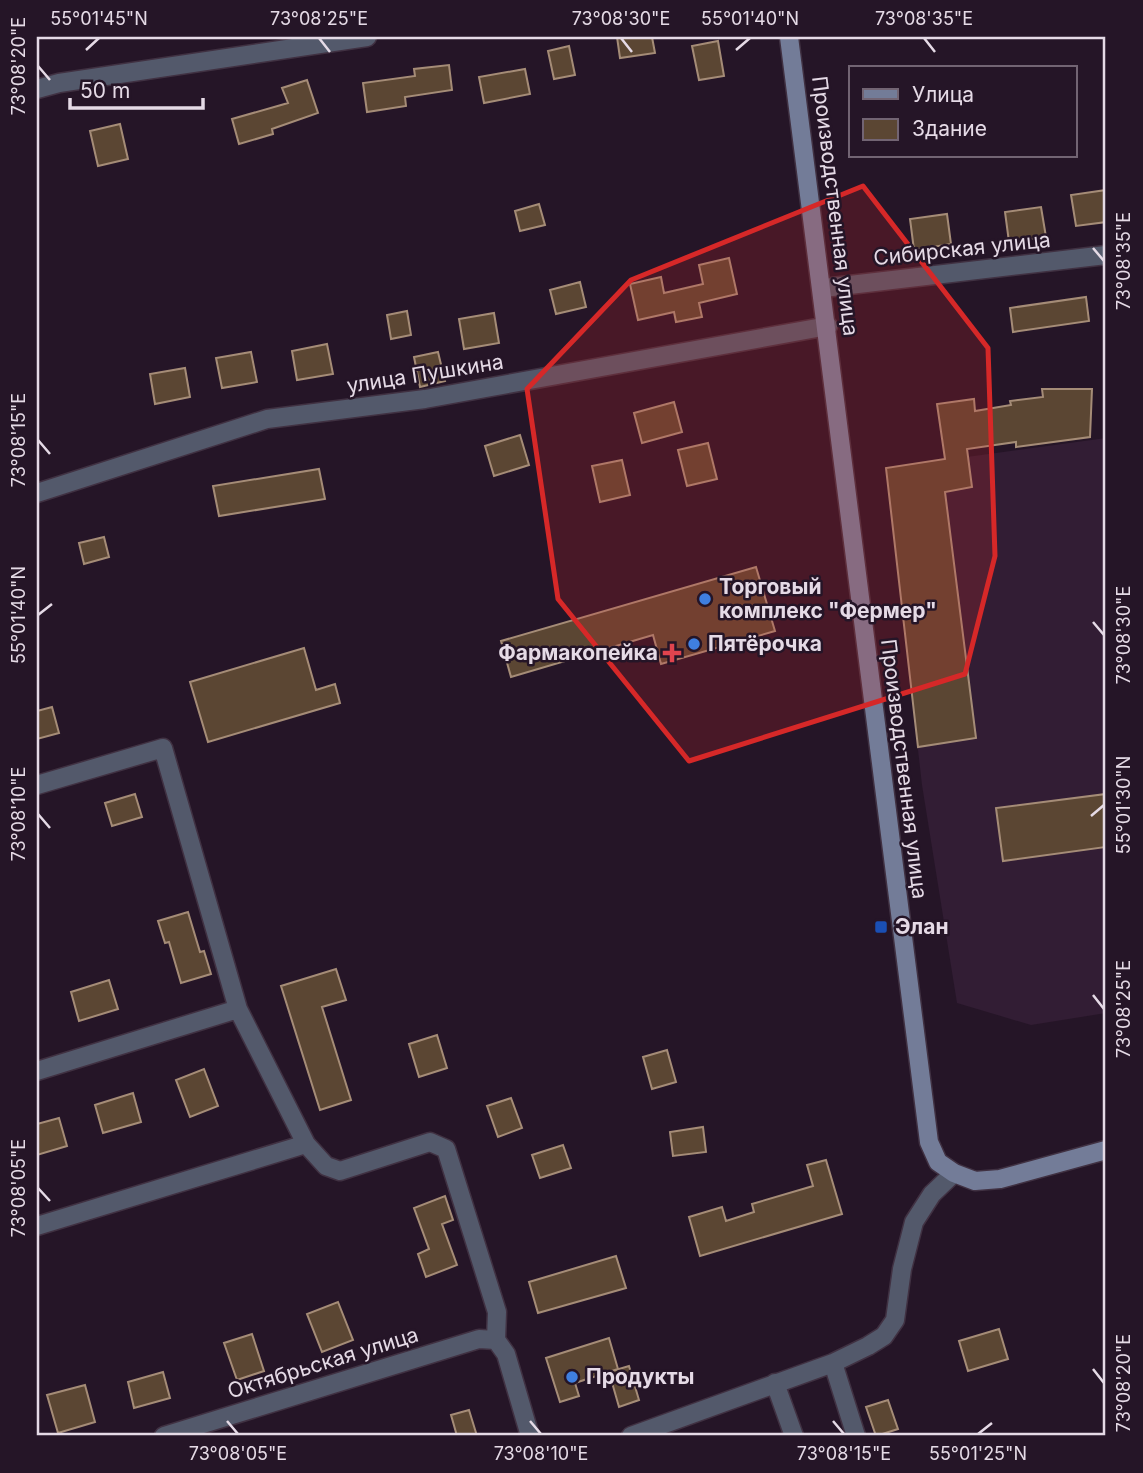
<svg xmlns="http://www.w3.org/2000/svg" width="1143" height="1473" font-family="Inter,sans-serif">
<style>
.built{fill:#321d34}
.building{fill:#5b4633;stroke:#a58c77;stroke-width:2}
.lines{fill:none;stroke-linecap:round;stroke-linejoin:round}
.street-casing{stroke:#403142;stroke-width:21}
.secondary-casing{stroke:#403142;stroke-width:21}
.street{stroke:#53596b;stroke-width:18}
.secondary{stroke:#737c98;stroke-width:18}
.marked{fill:#d62828;fill-opacity:0.2;stroke:#d62828;stroke-width:5;stroke-linejoin:round}
.ticks{fill:none;stroke:#e5dae6;stroke-width:2.5}
.shop-dot{fill:#3f7fe0;stroke:#251527;stroke-width:2.5}
.health-dot{fill:#e0444e;stroke:#251527;stroke-width:2.5}
.transit-dot{fill:#1a4fb4;stroke:#251527;stroke-width:2.5}
.labels{text-anchor:middle;stroke-width:5;stroke-linejoin:round;paint-order:stroke}
.street-label{font-size:21px;fill:#e5dae6;stroke:#251527}
.poi-label{font-size:21px;font-weight:bold;fill:#e5dae6;stroke:#251527;text-anchor:start}
.neatline{fill:none;stroke:#e5dae6;stroke-width:2.5}
.ticks-label{font-size:18px;text-anchor:middle;fill:#e5dae6}
</style>
<rect width="100%" height="100%" fill="#251527"/>
<path class="built" d="M1106,438V1013L1031,1025L957,1003L922,785L886,468Z"/>
<path class="building" d="M617,37H652L655,53L620,58Z
M718,41L724,76L699,80L692,46Z
M569,46L575,75L554,79L548,51Z
M449,65L452,90L405,97L406,106L367,112L363,83L415,76L414,69Z
M525,69L530,94L484,103L479,77Z
M307,80L318,113L272,129L273,134L239,144L232,119L288,103L282,88Z
M120,124L128,159L98,166L90,131Z
M1106,190V222L1076,226L1071,195Z
M539,204L545,225L520,231L515,211Z
M1041,207L1046,237L1009,242L1005,212Z
M947,214L951,244L914,250L910,219Z
M729,258L737,294L699,303L702,317L676,322L674,312L638,320L630,284L661,277L664,293L703,284L699,265Z
M580,282L586,307L556,314L550,290Z
M1086,297L1089,321L1013,332L1010,308Z
M407,311L411,335L391,339L387,315Z
M494,313L499,343L464,349L459,319Z
M327,344L333,374L297,380L292,351Z
M251,352L257,382L222,388L216,358Z
M438,352L445,381L420,387L414,357Z
M185,368L190,397L155,404L150,374Z
M1042,389H1092L1090,437L1016,447V442L967,449L972,487L945,492L976,738L918,747L886,468L945,459L937,404L974,399L975,411L1011,405L1010,401L1043,397Z
M674,402L682,432L642,443L634,413Z
M520,435L529,465L494,476L485,446Z
M708,443L717,479L687,486L678,450Z
M622,460L630,495L600,502L592,466Z
M319,469L325,499L219,516L213,486Z
M104,537L109,557L84,564L79,543Z
M756,567L775,631L661,664L653,635L511,677L501,641Z
M304,648L316,690L335,684L340,703L208,742L190,682Z
M52,707L59,733L37,739V711Z
M135,794L142,817L112,826L105,803Z
M1106,794V847L1003,861L996,808Z
M188,912L200,952L204,951L211,974L181,983L169,942L165,943L158,921Z
M336,969L346,1000L322,1007L351,1100L320,1110L281,986Z
M109,980L118,1009L79,1021L71,992Z
M437,1035L447,1068L419,1077L409,1044Z
M667,1050L676,1082L652,1089L643,1057Z
M204,1069L218,1106L190,1117L176,1080Z
M133,1093L141,1122L103,1133L95,1105Z
M511,1098L522,1128L498,1137L487,1106Z
M59,1118L67,1146L37,1155V1124Z
M703,1127L706,1152L673,1156L670,1132Z
M563,1145L571,1168L540,1178L532,1155Z
M826,1160L842,1214L700,1256L689,1217L722,1207L726,1221L754,1212L752,1204L813,1186L807,1165Z
M445,1196L453,1220L442,1224L457,1265L426,1277L418,1254L429,1249L414,1208Z
M616,1256L626,1288L538,1313L529,1282Z
M338,1302L353,1340L322,1352L307,1314Z
M999,1329L1008,1359L968,1371L959,1341Z
M252,1334L264,1371L237,1380L224,1343Z
M609,1338L618,1369L575,1383L579,1396L560,1402L546,1358Z
M629,1366L639,1400L619,1407L609,1372Z
M163,1372L170,1398L134,1408L128,1382Z
M85,1385L95,1422L58,1433L47,1395Z
M888,1400L898,1429L876,1436L866,1407Z
M469,1410L477,1436H457L451,1415Z"/>
<g class="lines">
<g class="street-casing">
<path id="street" d="M37,89L59,83L367,37
M824,288L1106,255
M37,493L267,419L425,399L828,326
M37,785L163,748L238,1009L306,1144L326,1166L340,1171L430,1142L446,1149L497,1312L496,1340
M37,1071L238,1009
M37,1226L306,1144
M496,1340L506,1354L530,1436
M833,1363L856,1436
M775,1383L794,1436
M164,1436L479,1339L496,1340
M631,1436L833,1363L868,1346L884,1336L895,1320L902,1269L914,1222L932,1194L954,1173"/>
</g>
<g class="secondary-casing">
<path id="secondary" d="M789,37C839,405 881,774 929,1142L938,1162L954,1173L975,1181L1000,1179L1106,1150"/>
</g>
<use href="#street" class="street"/>
<use href="#secondary" class="secondary"/>
</g>
<path class="marked" d="M863,186L988,348L995,556L965,674L689,761L558,599L527,389L631,280Z"/>
<path class="ticks" d="M319,38L330,52M621,38L632,52M924,38L935,52M86,50L99,38M736,50L750,38M38,66L50,80M1093,248L1104,261M38,440L50,454M38,615L52,604M1093,622L1104,635M38,814L50,828M1091,816L1104,805M1093,995L1104,1009M38,1188L50,1201M1093,1369L1104,1383M227,1421L238,1434M530,1421L541,1434M833,1421L844,1434M978,1434L992,1423"/>
<g class="shop-dot">
<circle cx="705" cy="599" r="7"/>
<circle cx="694" cy="644" r="7"/>
<circle cx="572" cy="1377" r="7"/>
</g>
<path class="health-dot" d="M668.5 642.5h7v7h7v7h-7v7h-7v-7h-7v-7h7z"/>
<rect class="transit-dot" x="874" y="920" width="14" height="14" rx="3.5"/>
<g class="labels">
<g class="street-label">
<text transform="translate(835 206) rotate(83)" y="7">Производственная улица</text>
<text transform="translate(962 249) rotate(-6)" y="7">Сибирская улица</text>
<text transform="translate(425 374) rotate(-9)" y="7">улица Пушкина</text>
<text transform="translate(904 769) rotate(83)" y="7">Производственная улица</text>
<text transform="translate(323 1363) rotate(-17)" y="7">Октябрьская улица</text>
</g>
<g class="poi-label">
<text x="719" y="594">Торговый<tspan x="719" dy="24">комплекс "Фермер"</tspan></text>
<text x="708" y="651">Пятёрочка</text>
<text x="658" y="660" text-anchor="end">Фармакопейка</text>
<text x="895" y="934">Элан</text>
<text x="586" y="1384">Продукты</text>
</g>
</g>
<rect width="1143" height="1473" fill="none" stroke="#251527" stroke-width="77"/>
<rect x="849" y="66" width="228" height="91" fill="#251527" stroke="#726473" stroke-width="2"/>
<rect x="863" y="89" width="35" height="10" fill="#737c98" stroke="#726473" stroke-width="2"/>
<text x="912" y="102" font-size="21" fill="#e5dae6">Улица</text>
<rect x="863" y="119" width="35" height="21" fill="#5b4633" stroke="#726473" stroke-width="2"/>
<text x="912" y="136" font-size="21" fill="#e5dae6">Здание</text>
<path d="M70 98v10h133v-10" fill="none" stroke="#e5dae6" stroke-width="3.5"/>
<text x="80" y="98" font-size="21" fill="#e5dae6" stroke="#251527" stroke-width="5" paint-order="stroke">50 m</text>
<rect x="38" y="38" width="1066" height="1396" class="neatline"/>
<g class="ticks-label">
<text x="99" y="25">55°01'45"N</text>
<text x="319" y="25">73°08'25"E</text>
<text x="621" y="25">73°08'30"E</text>
<text x="750" y="25">55°01'40"N</text>
<text x="924" y="25">73°08'35"E</text>
<text transform="translate(19 66) rotate(-90)" y="6">73°08'20"E</text>
<text transform="translate(1124 261) rotate(-90)" y="6">73°08'35"E</text>
<text transform="translate(19 440) rotate(-90)" y="6">73°08'15"E</text>
<text transform="translate(19 615) rotate(-90)" y="6">55°01'40"N</text>
<text transform="translate(1124 635) rotate(-90)" y="6">73°08'30"E</text>
<text transform="translate(1124 805) rotate(-90)" y="6">55°01'30"N</text>
<text transform="translate(19 814) rotate(-90)" y="6">73°08'10"E</text>
<text transform="translate(1124 1009) rotate(-90)" y="6">73°08'25"E</text>
<text transform="translate(19 1188) rotate(-90)" y="6">73°08'05"E</text>
<text transform="translate(1124 1383) rotate(-90)" y="6">73°08'20"E</text>
<text x="238" y="1460">73°08'05"E</text>
<text x="541" y="1460">73°08'10"E</text>
<text x="844" y="1460">73°08'15"E</text>
<text x="978" y="1460">55°01'25"N</text>
</g>
</svg>
